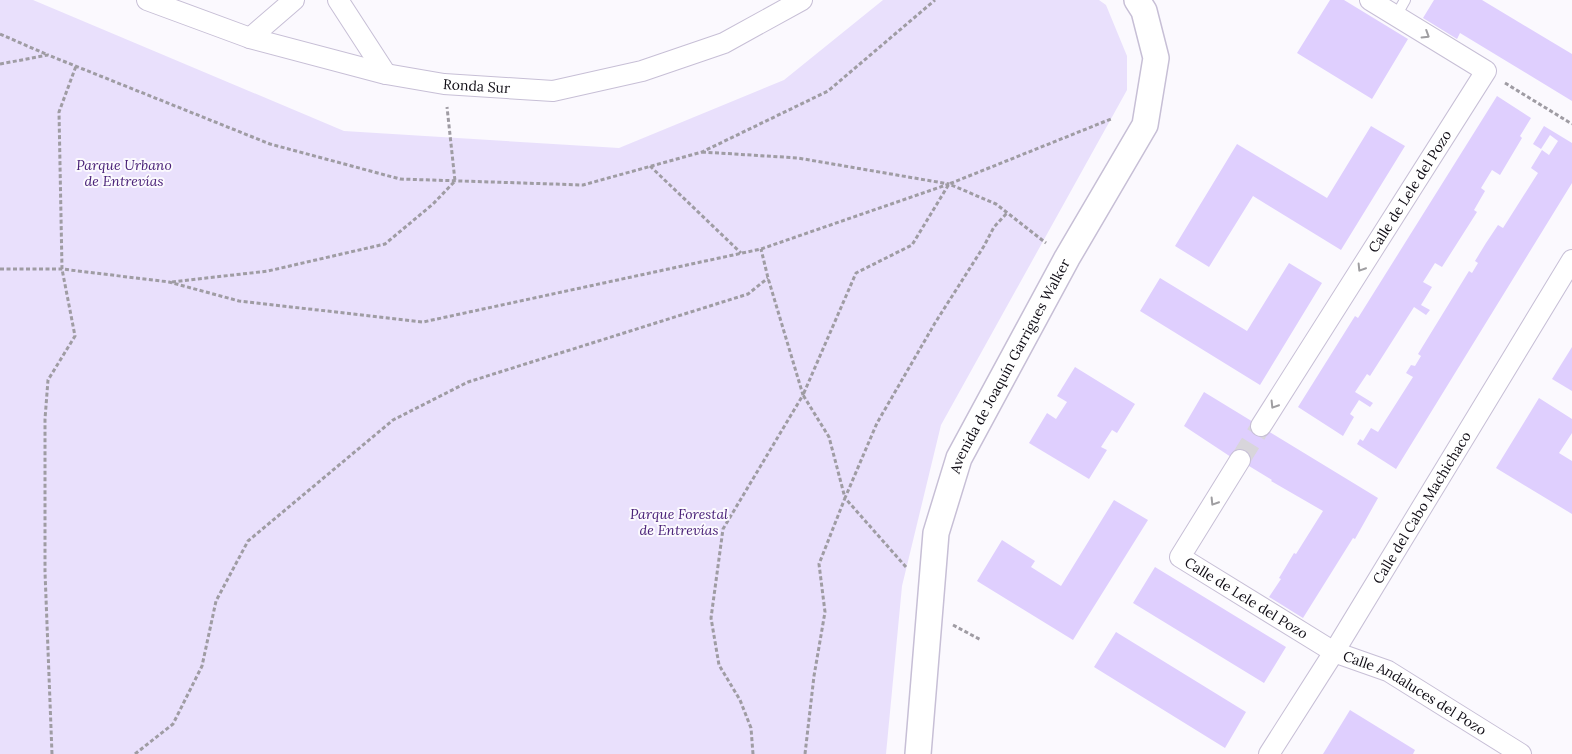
<svg xmlns="http://www.w3.org/2000/svg" width="1572" height="754" font-family="Lora,serif">
<style>
.green{fill:#e9e0fc}
.building{fill:#dfcffe}
.lines{fill:none;stroke-linecap:round;stroke-linejoin:round}
.minor-tunnel{stroke:#d8d5db;stroke-width:20;stroke-dasharray:20 10;stroke-linecap:butt}
.service-casing{stroke:#c7bfd6;stroke-width:12}
.minor-casing{stroke:#c7bfd6;stroke-width:22}
.tertiary-casing{stroke:#c7bfd6;stroke-width:28}
.path{stroke:#9f9ca3;stroke-width:3;stroke-dasharray:4 2.5;stroke-linecap:butt}
.service{stroke:#fff;stroke-width:10}
.minor{stroke:#fff;stroke-width:20}
.tertiary{stroke:#fff;stroke-width:25}
.oneway{stroke:#9f9ea1}
.labels{text-anchor:middle;stroke-width:4;stroke-linejoin:round;paint-order:stroke}
.street-label{font-size:14px;fill:#0f0c14;stroke:#fbf9fe}
.park-label{font-size:14px;font-style:italic;fill:#492177;stroke:#fbf9fe}
</style>
<rect width="100%" height="100%" fill="#fbf9fe"/>
<path class="green" d="M0,0H33L344,131L619,148L784,80L883,0H1099L1106,5L1127,56V90L941,425L902,586L886,754H0Z"/>
<path class="building" d="M1330,0H1344L1408,39L1372,99L1297,53Z
M1434,0H1482L1572,54V101L1460,33L1457,39L1423,18Z
M1497,96L1531,118L1520,136L1522,138L1500,175L1492,170L1481,188L1485,191L1474,210L1477,212L1442,267L1435,263L1423,282L1432,287L1421,305L1430,310L1426,315L1414,307L1370,376L1367,374L1355,392L1373,403L1370,407L1359,400L1350,414L1354,417L1343,436L1298,407L1355,316L1358,318Z
M1371,126L1405,146L1341,250L1253,196L1209,267L1175,246L1237,144L1327,198Z
M1544,126L1572,143V183L1396,469L1357,444L1360,439L1363,441L1371,428L1378,432L1413,377L1406,373L1411,365L1415,366L1421,356L1418,354L1469,271L1472,273L1478,263L1475,261L1486,243L1498,225L1503,228L1538,173L1531,168L1542,150L1549,155L1558,141L1550,135L1541,149L1533,144Z
M1289,263L1322,283L1260,385L1140,311L1160,278L1247,331Z
M1572,347V391L1552,379Z
M1075,367L1135,404L1117,433L1112,430L1101,447L1107,450L1089,479L1029,443L1047,413L1056,419L1067,402L1057,396Z
M1204,392L1378,498L1355,539L1353,538L1303,618L1269,597L1281,579L1279,578L1294,553L1296,554L1323,511L1271,481L1272,480L1249,466L1232,456L1231,457L1184,426Z
M1539,398L1572,419V433L1559,453L1572,461V514L1496,468Z
M1114,500L1148,520L1073,640L977,581L1002,540L1035,561L1031,567L1061,586Z
M1155,567L1286,647L1264,683L1133,603Z
M1116,632L1246,712L1225,748L1094,667Z
M1350,710L1415,750L1413,754H1323Z"/>
<g class="lines">
<path class="minor-tunnel" d="M1240,460L1261,426"/>
<g class="service-casing">
<path id="service" d="M1396,16L1405,0"/>
</g>
<g class="minor-casing">
<g id="minor">
<path id="s1" d="M147,0L250,38L386,74L444,84L553,91L642,71L724,43L802,0"/>
<path d="M338,0L386,74"/>
<path d="M250,38L294,0"/>
<path id="s2" d="M1261,426L1486,71L1370,0"/>
<path id="s3" d="M1240,460L1180,557L1334,652L1388,671L1521,754"/>
<path id="s4" d="M1269,754L1334,652L1572,260"/>
</g>
</g>
<g class="tertiary-casing">
<g id="tertiary">
<path id="s5" d="M918,754L936,533L959,458L1067,258L1145,125L1156,58L1144,11L1137,0"/>
</g>
</g>
<path class="path" d="M0,34L48,55
M0,64L48,55L270,144L400,179L583,185L702,152L828,91L935,0
M1505,83L1572,124
M702,152L798,158L949,184
M650,166L741,253
M0,269H62L169,282L239,301L423,322L761,249L949,184L996,204L1046,243
M172,282L268,271L385,244L433,204L455,181L447,107
M906,567L845,498L877,423L935,323L984,246L994,227L1007,213
M953,625L981,640
M52,754L45,572V419L48,380L75,336L62,269L59,112L76,66
M135,754L173,724L202,666L216,601L248,541L393,420L468,382L748,294L768,278
M753,754L751,728L740,700L719,665L711,618L723,529L803,395L768,278L761,249
M805,754L814,676L825,612L819,564L845,498L829,437L803,395L856,273L912,245L949,184L1111,119"/>
<use href="#service" class="service"/>
<use href="#minor" class="minor"/>
<use href="#tertiary" class="tertiary"/>
</g>
<defs><path id="oneway-chevron" d="M-2-3.5L2.5 0L-2 3.5" fill="none" stroke-width="1.6" stroke-linecap="round" stroke-linejoin="round" transform="scale(1.25)"/></defs>
<g class="oneway">
<use href="#oneway-chevron" transform="translate(1426 35) rotate(32)"/>
<use href="#oneway-chevron" transform="translate(1361 268) rotate(122)"/>
<use href="#oneway-chevron" transform="translate(1274 405) rotate(122)"/>
<use href="#oneway-chevron" transform="translate(1214 502) rotate(122)"/>
</g>
<g class="labels">
<g class="street-label">
<text dy="5" stroke="none"><textPath href="#s1" startOffset="342">Ronda Sur</textPath></text>
<text dy="5" stroke="none"><textPath href="#s2" startOffset="278">Calle de Lele del Pozo</textPath></text>
<text dy="5" stroke="none"><textPath href="#s5" startOffset="405">Avenida de Joaquín Garrigues Walker</textPath></text>
<text dy="5" stroke="none"><textPath href="#s4" startOffset="290">Calle del Cabo Machichaco</textPath></text>
<text dy="5" stroke="none"><textPath href="#s3" startOffset="192">Calle de Lele del Pozo</textPath></text>
<text dy="5" stroke="none"><textPath href="#s3" startOffset="386">Calle Andaluces del Pozo</textPath></text>
</g>
<g class="park-label">
<text x="124" y="170">Parque Urbano<tspan x="124" dy="16">de Entrevías</tspan></text>
<text x="679" y="519">Parque Forestal<tspan x="679" dy="16">de Entrevías</tspan></text>
</g>
</g>
</svg>
